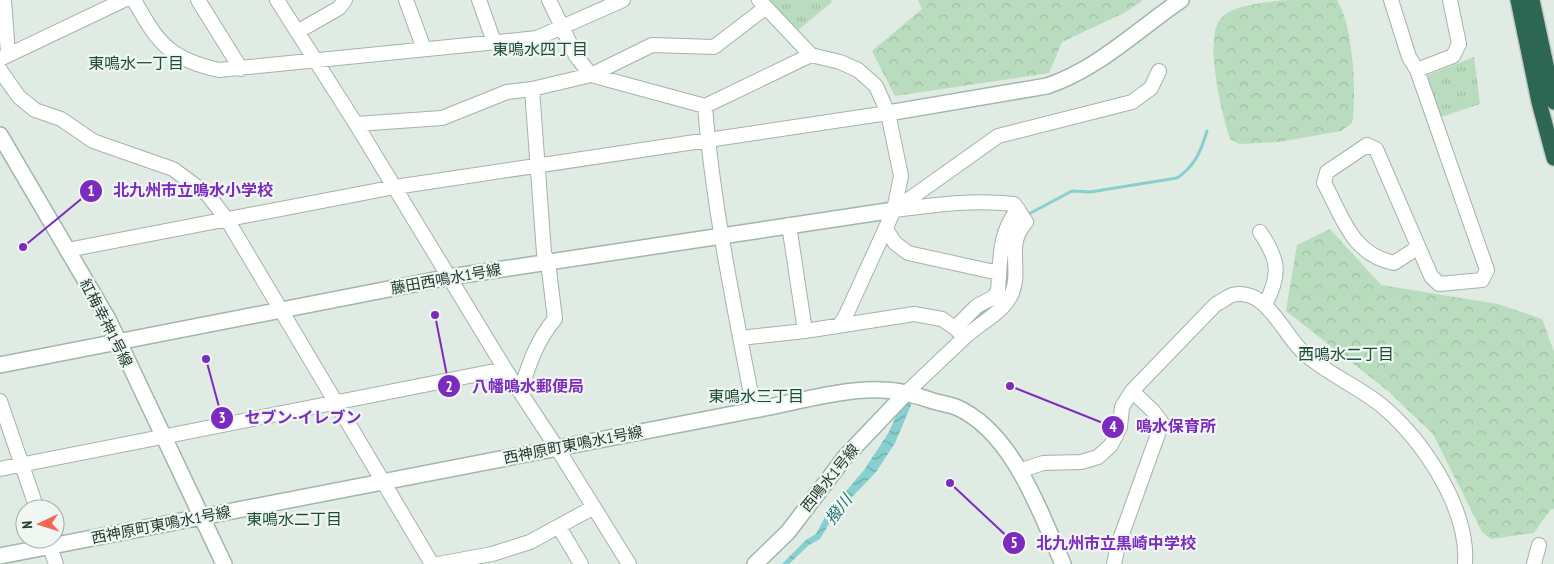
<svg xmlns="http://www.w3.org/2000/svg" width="1554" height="564" font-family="'PT Sans Narrow','Noto Sans JP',sans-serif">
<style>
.forest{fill:url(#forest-crowns)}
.park{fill:url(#park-tufts)}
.water{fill:url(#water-waves)}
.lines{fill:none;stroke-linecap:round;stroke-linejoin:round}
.stream{stroke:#87cfd0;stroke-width:3}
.street-casing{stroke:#a3b3aa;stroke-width:16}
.secondary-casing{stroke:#9fb6ab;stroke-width:18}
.highway-casing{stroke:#c1c8c5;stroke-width:18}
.street{stroke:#fff;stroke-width:14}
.secondary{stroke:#fff;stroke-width:15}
.highway{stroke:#2d6753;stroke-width:15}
.labels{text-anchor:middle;stroke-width:4.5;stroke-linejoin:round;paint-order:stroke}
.street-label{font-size:15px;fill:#213b30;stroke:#f0f7f3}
.neighbourhood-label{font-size:16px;fill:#1d4d3a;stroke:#f0f7f3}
.water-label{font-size:16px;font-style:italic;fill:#1b7376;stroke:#f0f7f3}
.leader{fill:none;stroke:#7b2cbf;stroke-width:2}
.callout-dot{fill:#7b2cbf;stroke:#f0f7f3;stroke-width:2}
.mark-label{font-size:15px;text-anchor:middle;font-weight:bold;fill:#fff}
.callout-label{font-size:16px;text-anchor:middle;font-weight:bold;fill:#7b2cbf;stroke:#f0f7f3;stroke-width:4.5;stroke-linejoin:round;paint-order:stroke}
</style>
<defs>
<pattern id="forest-crowns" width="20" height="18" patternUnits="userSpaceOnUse" patternTransform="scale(1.25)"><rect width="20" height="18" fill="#b8dcbd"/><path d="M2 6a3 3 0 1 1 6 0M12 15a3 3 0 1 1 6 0" fill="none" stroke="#9ebea3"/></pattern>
<pattern id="park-tufts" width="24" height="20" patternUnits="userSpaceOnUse" patternTransform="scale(1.25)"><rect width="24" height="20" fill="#b8dcbd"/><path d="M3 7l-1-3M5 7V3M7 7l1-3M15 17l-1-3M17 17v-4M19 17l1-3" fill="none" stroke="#9ebea3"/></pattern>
<pattern id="water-waves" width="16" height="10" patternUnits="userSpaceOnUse" patternTransform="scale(1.25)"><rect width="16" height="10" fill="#87cfd0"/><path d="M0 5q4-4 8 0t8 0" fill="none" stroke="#6ea9a9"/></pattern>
</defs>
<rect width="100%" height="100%" fill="#e0ebe4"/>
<path class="forest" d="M918,0H1143L1126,12L1062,42L1049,73L895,96L872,51L922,9Z
M1288,0H1337C1353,25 1357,93 1352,123L1341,131L1279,142L1240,144L1230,139C1222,114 1203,39 1221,18C1233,4 1270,2 1288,0Z
M1330,229L1381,285L1498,304L1542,319L1554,352V509L1550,510L1534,533L1491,539L1482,532L1433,434L1388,391L1286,311L1297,245Z"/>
<path class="park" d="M769,0H831L832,2L797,31Z
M1474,57L1480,104L1441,117L1426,76Z"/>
<path class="water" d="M905,396L914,398L895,443L876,472L833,517L820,539L809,545L789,564H782L807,539L816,534L826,515L864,470L889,432Z"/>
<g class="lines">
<path class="stream" d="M1025,216L1072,191L1090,192L1177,178C1195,166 1201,151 1207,131
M1005,289L1007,265
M974,319L993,305"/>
<g class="street-casing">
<path id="street" d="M4,0L8,54
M134,0C158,43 169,59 219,70L537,38L623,0
M198,0L241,69
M277,0L356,124L505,369L557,448L629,564
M406,0L424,49
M479,0L494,42
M549,0L576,56L591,75L705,106C713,208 735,310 754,410
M759,0L811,55L840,62L858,70L876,86L888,113L901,176L894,210C934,205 974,199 1014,204L1026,222C1005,245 1022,268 1012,293C1004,312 980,323 965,337
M1391,0L1409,57L1417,70L1487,270L1482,280L1439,284L1431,276L1376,149L1367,145L1327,172L1324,183C1343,217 1351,254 1394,263L1417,248
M297,32L339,8L345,0
M0,59L124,0
M0,70L19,97L35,110L61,119L93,141L173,169L208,195L228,221L432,564
M1417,70L1453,56L1459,44L1450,0
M705,106L811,55
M356,124L442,118L507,92L532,89L591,75L652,45L714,47L765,8
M789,225L805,331
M886,229L895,243L908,253L999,273
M1260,232C1279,260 1281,274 1265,305
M67,250L395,187L888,113
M839,326L846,315L894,210L998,136L1132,102L1151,88L1159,71
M740,338L805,331L914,314L942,319L955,328
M520,392C529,365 536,341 555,319L548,262L544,253L532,89
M907,392L965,337L955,328L977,306L994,297L998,290C1001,258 998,235 1018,209
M0,401L37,509
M0,469L505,369
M1019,471L1043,463L1081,462L1098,457L1111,445L1120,427L1122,407L1132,391L1216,304C1221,302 1227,297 1232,295C1267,286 1284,337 1305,354C1328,374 1357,386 1381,405C1422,439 1469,508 1465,564
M559,527L581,564
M47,539L56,564
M438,564L492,554L530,542L594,507
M1114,564L1118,545L1162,423L1153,411L1132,391
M1534,564L1539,545"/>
</g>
<g class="secondary-casing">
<path id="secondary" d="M888,113L1047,86C1098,69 1137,30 1181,0
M0,135L108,319L224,564
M0,365L450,277L894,210
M0,556L754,410C793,403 843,388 882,390C899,390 914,395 930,400C938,403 948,404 956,407C1013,432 1040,512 1063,564
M755,564L788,532L846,456L907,392"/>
</g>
<g class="highway-casing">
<path id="highway" d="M1518,0L1539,102L1554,158
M1532,0L1554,102"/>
</g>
<use href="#street" class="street"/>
<use href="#secondary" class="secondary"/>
<use href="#highway" class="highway"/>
</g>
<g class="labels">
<g class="street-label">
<text transform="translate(446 279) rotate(-10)" y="5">藤田西鳴水1号線</text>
<text transform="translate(106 323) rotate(63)" y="5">紅梅幸神1号線</text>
<text transform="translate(573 445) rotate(-11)" y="5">西神原町東鳴水1号線</text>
<text transform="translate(830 478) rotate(-51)" y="5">西鳴水1号線</text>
<text transform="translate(161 525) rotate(-11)" y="5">西神原町東鳴水1号線</text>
</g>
<g class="neighbourhood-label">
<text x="540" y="55">東鳴水四丁目</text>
<text x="136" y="69">東鳴水一丁目</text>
<text x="1346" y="360">西鳴水二丁目</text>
<text x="756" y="402">東鳴水三丁目</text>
<text x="294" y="525">東鳴水二丁目</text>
</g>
<g class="water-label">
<text transform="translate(838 509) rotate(-52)" y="6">撥川</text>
</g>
</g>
<path class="leader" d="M23 247L91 191M435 315L449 386M206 359L222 418M1010 386L1113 427M950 483L1014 543"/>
<g class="callout-dot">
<circle cx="23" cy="247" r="5"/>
<circle cx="435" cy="315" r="5"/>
<circle cx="206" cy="359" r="5"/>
<circle cx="1010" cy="386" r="5"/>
<circle cx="950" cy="483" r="5"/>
<circle cx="91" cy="191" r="12"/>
<circle cx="449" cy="386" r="12"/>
<circle cx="222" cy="418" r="12"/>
<circle cx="1113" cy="427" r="12"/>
<circle cx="1014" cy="543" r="12"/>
</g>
<g class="mark-label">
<text x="91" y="196">1</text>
<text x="449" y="392">2</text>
<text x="222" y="423">3</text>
<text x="1113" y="432">4</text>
<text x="1014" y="548">5</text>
</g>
<g class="callout-label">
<text x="193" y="196">北九州市立鳴水小学校</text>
<text x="528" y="392">八幡鳴水郵便局</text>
<text x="303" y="423">セブン-イレブン</text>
<text x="1176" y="432">鳴水保育所</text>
<text x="1116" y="549">北九州市立黒崎中学校</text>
</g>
<g transform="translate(40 524) rotate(266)"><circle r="24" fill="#f0f7f3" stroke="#9daca5"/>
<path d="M0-4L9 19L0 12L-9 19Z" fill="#f16857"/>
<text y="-8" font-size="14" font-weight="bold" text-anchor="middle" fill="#213b30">N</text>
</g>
</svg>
